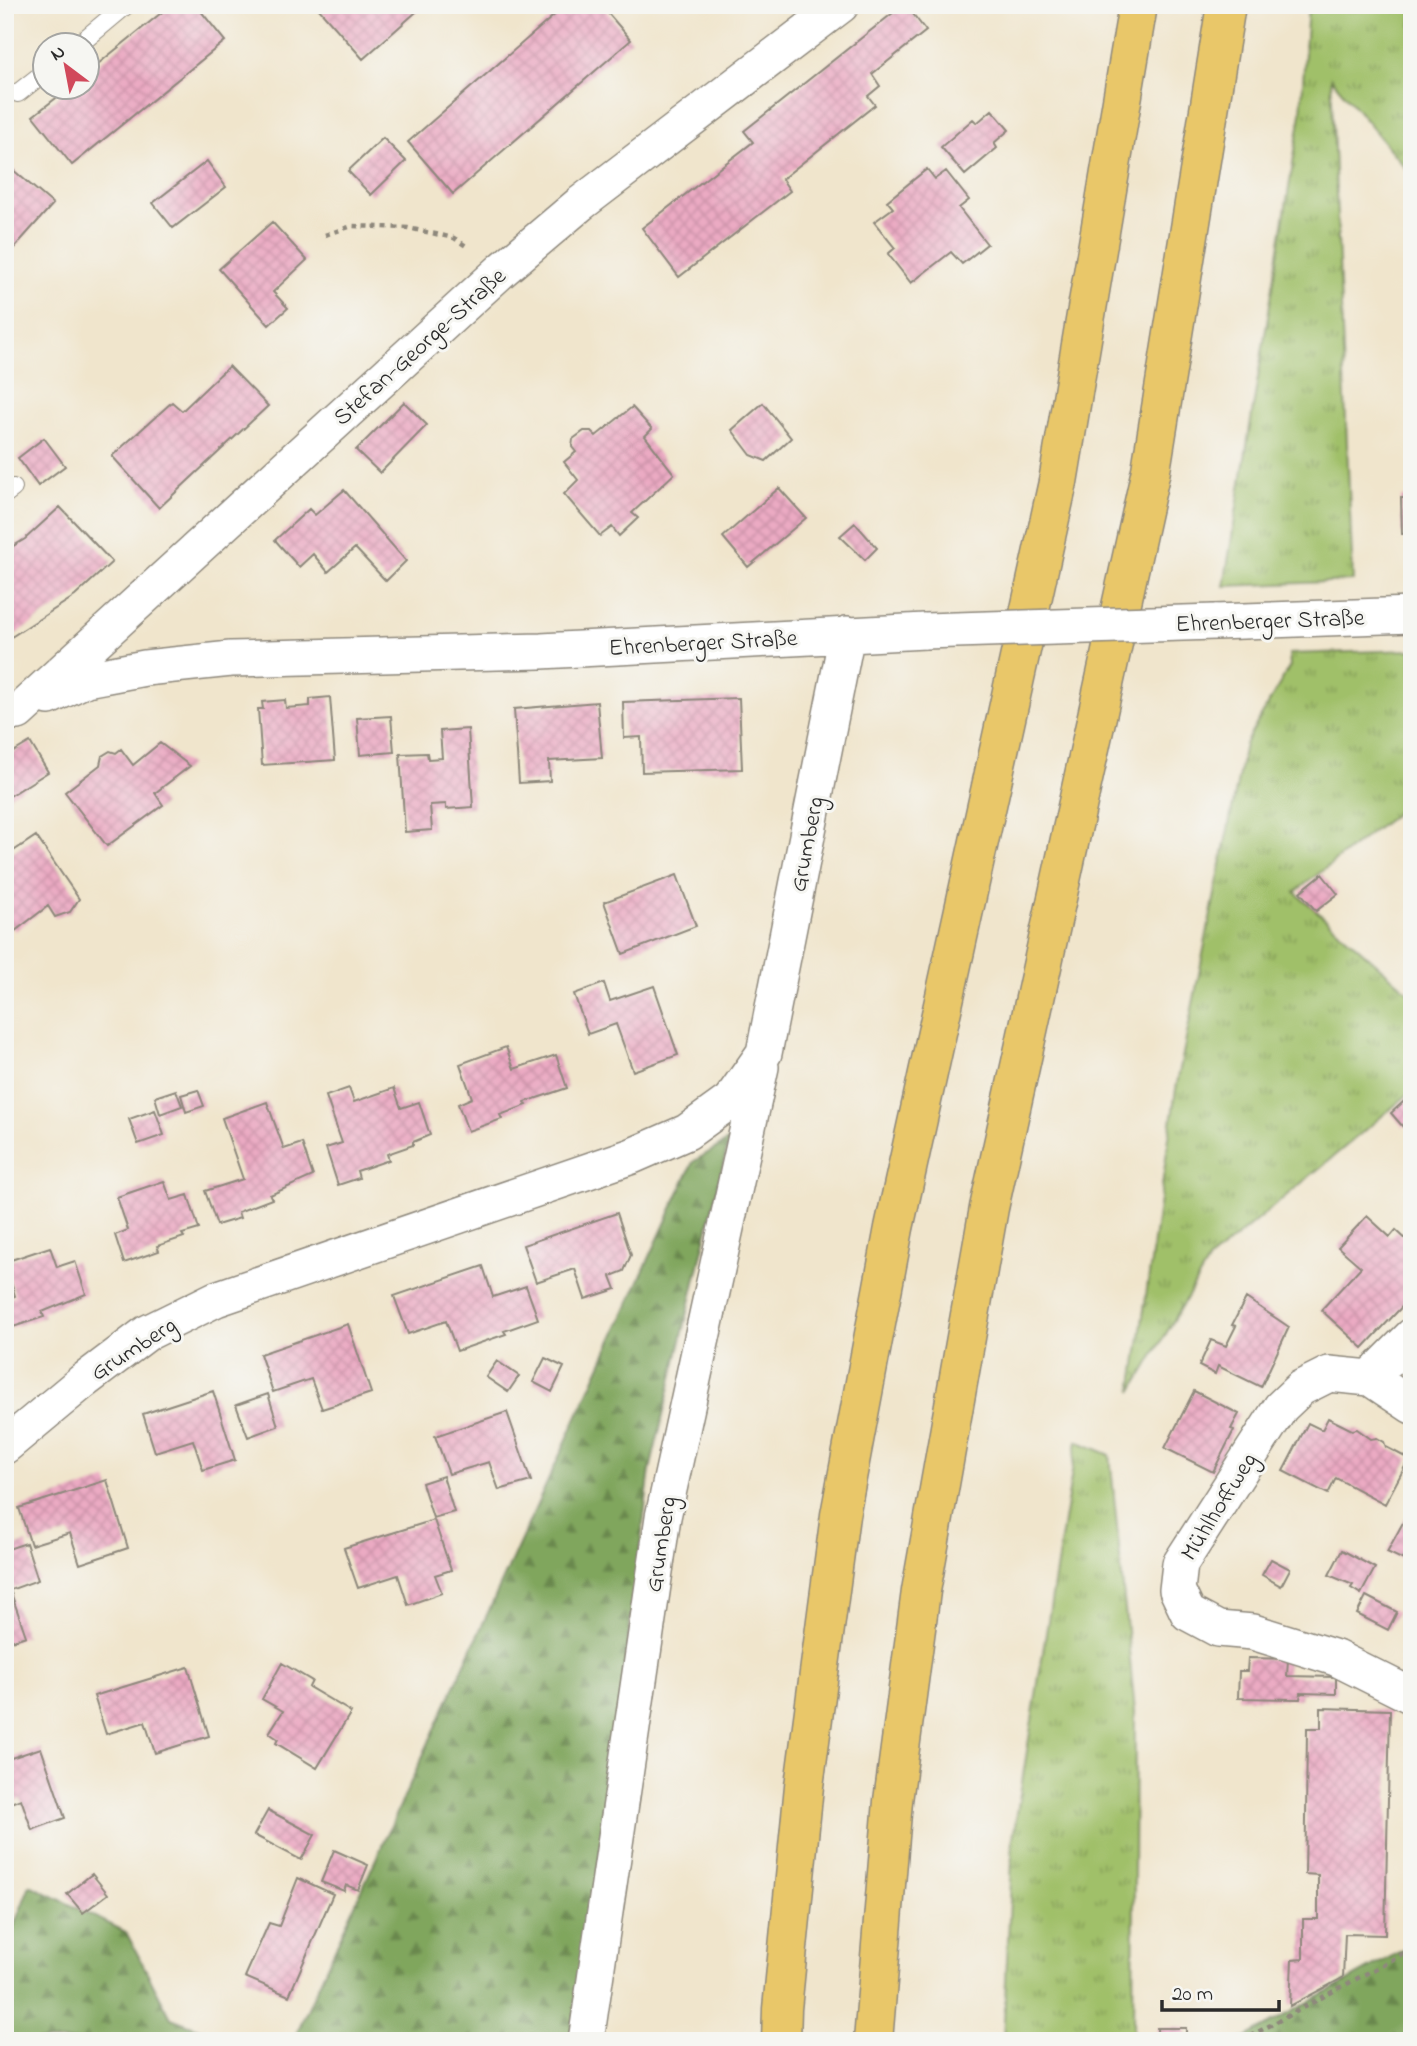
<svg xmlns="http://www.w3.org/2000/svg" width="1417" height="2046" font-family="'Indie Flower',sans-serif">
<style>
.grass{fill:url(#grass-tufts);stroke:#66764a;stroke-width:2}
.forest{fill:url(#forest-firs);stroke:#566844;stroke-width:2}
.building{fill:url(#building-cross-hatch)}
.lines{fill:none;stroke-linecap:round;stroke-linejoin:round}
.service-casing{stroke:#8e887c;stroke-width:20}
.minor-casing{stroke:#8e887c;stroke-width:38}
.motorway-casing{stroke:#8e887c;stroke-width:41}
.path{stroke:#8e887c;stroke-width:4.5;stroke-dasharray:5 5;stroke-linecap:butt}
.service{stroke:#fff;stroke-width:18}
.minor{stroke:#fff;stroke-width:35}
.motorway{stroke:#e9c769;stroke-width:38}
.minor-bridge-casing{stroke:#8e887c;stroke-width:38;stroke-linecap:butt}
.minor-bridge{stroke:#fff;stroke-width:35}
.labels{text-anchor:middle;stroke-width:6;stroke-linejoin:round;paint-order:stroke}
.street-label{font-size:24px;fill:#2b2b2b;stroke:#f6f6f2}
</style>
<defs>
<pattern id="grass-tufts" width="24" height="20" patternUnits="userSpaceOnUse" patternTransform="scale(1.75)"><rect width="24" height="20" fill="#a0c069"/><path d="M3 7l-1-3M5 7V3M7 7l1-3M15 17l-1-3M17 17v-4M19 17l1-3" fill="none" stroke="#839c57"/></pattern>
<pattern id="forest-firs" width="22" height="20" patternUnits="userSpaceOnUse" patternTransform="scale(1.75)"><rect width="22" height="20" fill="#80a65d"/><path d="M5 1l3.5 6h-7zM16 11l3.5 6h-7z" fill="#69874d"/></pattern>
<pattern id="building-cross-hatch" width="8" height="8" patternUnits="userSpaceOnUse" patternTransform="scale(1.75)"><rect width="8" height="8" fill="#ebaac3"/><path d="M0 0l8 8M0 8l8-8" fill="none" stroke="#ca92a8"/></pattern>
</defs>
<rect width="100%" height="100%" fill="#f6f6f2"/>
<filter id="ink" filterUnits="userSpaceOnUse"><feTurbulence type="fractalNoise" baseFrequency=".0143" numOctaves="2"/><feDisplacementMap in="SourceGraphic" scale="14" xChannelSelector="R" yChannelSelector="G"/><feConvolveMatrix kernelMatrix="1 2 1 2 8 2 1 2 1" color-interpolation-filters="sRGB"/></filter>
<filter id="wash" filterUnits="userSpaceOnUse"><feTurbulence type="fractalNoise" baseFrequency=".00686" numOctaves="4" result="noise"/><feDisplacementMap in="SourceGraphic" scale="28" xChannelSelector="R" yChannelSelector="G"/><feGaussianBlur stdDeviation="1.57" result="paint"/><feColorMatrix in="noise" values="0 0 0 0 0 0 0 0 0 0 0 0 0 0 0 0 0 1.4 0 .05"/><feComposite in="paint" operator="in"/></filter>
<g filter="url(#wash)">
<rect width="100%" height="100%" fill="#f0e5cc"/>
<path class="grass" d="M1308,5H1412V176L1331,78L1353,581L1224,586L1301,114Z
M1412,650V801L1295,892L1412,995V1091L1209,1260L1132,1392L1176,1089L1245,744L1290,666L1289,654Z
M1077,1441L1110,1455L1135,1712L1133,2041H1003L1013,1838Z"/>
<path class="forest" d="M729,1140L650,1470L576,2041H293L693,1162Z
M30,1885L126,1932L171,2018L232,2041H5V1949Z
M1412,1945V2041H1239Z"/>
<g id="blocks">
<path class="building" d="M171,5H196L225,41L72,165L33,116L69,88H88V72Z
M320,5H424L363,59L318,8Z
M566,5H601L631,40L453,194L408,142Z
M903,5H906L926,31L872,74L880,86L868,96L875,105L782,179L790,191L679,277L642,228L753,142L744,131Z
M992,110L1009,130L994,143L997,148L965,175L941,147L973,119L977,123Z
M383,138L406,161L371,195L348,171Z
M207,161L226,187L173,228L153,203Z
M5,163L53,204L5,258Z
M927,169L935,179L946,171L969,200L959,208L987,244L962,264L951,252L911,283L888,254L895,248L874,222L893,208L887,201Z
M272,222L307,260L273,292L288,308L269,325L219,269Z
M229,366L268,406L159,508L112,456L172,402L182,411Z
M404,402L427,425L380,473L356,450Z
M763,403L791,438L766,461L751,455L732,430Z
M632,407L652,429L645,436L674,474L632,513L638,518L619,536L612,527L600,536L564,494L578,480L564,462L576,452L572,447L573,439L584,431H591L596,436Z
M44,438L65,466L38,486L18,458Z
M779,488L806,518L748,567L723,537Z
M344,490L406,561L386,581L355,548L328,572L313,554L299,567L275,540L309,509L315,515Z
M1401,498H1412V534H1402Z
M60,507L112,562L75,596L5,641V551L25,539Z
M855,523L877,548L865,560L840,536Z
M330,697L335,760L262,765L258,709H263L262,702L285,700L286,708L310,706V699Z
M739,698L742,769L642,772L641,737L624,738L623,702Z
M597,702L602,758L549,761L550,781L519,783L514,709Z
M391,716L394,752L360,755L357,718Z
M468,729L473,807L446,809V804L430,805L432,830L405,832L400,754L427,753L428,759L442,758L440,731Z
M30,742L48,772L5,799V757Z
M160,743L190,766L155,793L163,805L107,846L65,792L100,765L102,756L110,751L116,753L121,749L133,765Z
M36,836L79,899L70,912L55,917L48,906L15,931L5,918V845L12,852Z
M1322,874L1338,894L1316,911L1300,892Z
M677,875L696,926L623,954L604,902Z
M604,983L610,1001L654,986L678,1055L633,1071L616,1024L588,1034L574,994Z
M506,1047L514,1069L556,1055L567,1088L525,1102L527,1105L500,1115L502,1119L468,1131L458,1104L472,1098L460,1064Z
M349,1088L354,1102L394,1088L401,1108L419,1102L430,1135L413,1142V1145L387,1154L389,1160L357,1171L359,1178L338,1185L326,1148L342,1143L326,1096Z
M176,1090L182,1106L160,1114L155,1097Z
M198,1090L204,1106L186,1112L181,1095Z
M1412,1094V1118L1403,1127L1391,1113Z
M267,1102L284,1149L302,1143L313,1176L270,1195L272,1199L238,1212L240,1218L217,1225L205,1191L243,1179L222,1118Z
M155,1110L164,1135L138,1144L129,1119Z
M164,1181L171,1200L188,1195L199,1229L182,1234L184,1237L157,1246L159,1251L124,1263L115,1235L128,1230L117,1197Z
M617,1213L631,1255L624,1271L611,1276L616,1289L585,1299L575,1269L536,1282L523,1245Z
M1367,1216L1390,1237L1396,1230L1412,1245V1296L1363,1348L1321,1310L1361,1267L1338,1247Z
M50,1247L57,1267L75,1261L86,1294L42,1312L44,1317L10,1328L5,1312V1300L15,1296L5,1262Z
M483,1266L493,1297L526,1286L538,1319L504,1331L506,1334L457,1351L446,1321L408,1334L394,1296Z
M1246,1298L1289,1327L1261,1387L1218,1366L1215,1374L1199,1366L1211,1340L1226,1346L1236,1326L1232,1325Z
M348,1324L371,1393L322,1409L311,1379L273,1392L260,1354Z
M545,1358L564,1367L552,1392L533,1382Z
M497,1361L519,1376L508,1392L486,1377Z
M213,1391L235,1460L203,1470L193,1440L155,1452L143,1414Z
M1194,1391L1239,1414L1231,1429L1234,1430L1213,1472L1165,1448Z
M268,1394L278,1426L248,1437L236,1405Z
M507,1412L531,1481L499,1490L489,1462L449,1474L435,1436Z
M1328,1418L1352,1430L1357,1429L1371,1439L1377,1438L1384,1442L1386,1447L1409,1459L1385,1504L1336,1478L1328,1494L1283,1471L1308,1423L1322,1430Z
M443,1476L454,1512L433,1518L422,1483Z
M107,1480L128,1548L80,1564L70,1533L31,1545L19,1508Z
M1406,1517L1412,1519V1564L1387,1552Z
M434,1520L451,1570L435,1575L442,1593L408,1605L398,1575L358,1588L344,1548Z
M26,1543L38,1580L10,1590L26,1636L5,1643V1550Z
M1342,1550L1375,1568L1361,1594L1351,1588L1353,1585L1329,1575Z
M1271,1559L1290,1569L1281,1586L1262,1575Z
M1366,1596L1397,1612L1388,1630L1357,1614Z
M1248,1658L1288,1659L1287,1676L1336,1677V1694L1301,1693L1300,1699L1238,1698L1239,1671H1247Z
M282,1663L312,1681L309,1687L351,1712L317,1768L276,1743L278,1739L269,1733L283,1711L262,1699Z
M188,1667L209,1736L155,1753L145,1722L106,1734L94,1696Z
M1321,1708L1390,1710L1385,1935L1345,1934L1343,1978L1290,2006L1292,1960L1303,1959V1919H1318V1875L1305,1874L1306,1820L1307,1728H1321Z
M41,1748L65,1818L32,1830L21,1799L5,1805V1760Z
M268,1810L315,1835L301,1860L254,1835Z
M334,1850L368,1865L358,1890L346,1885L344,1891L321,1882Z
M92,1874L108,1894L83,1913L67,1894Z
M298,1878L333,1894L289,1996L245,1977L269,1923L279,1926Z
M1157,2028H1186V2041H1157Z"/>
</g>
</g>
<g filter="url(#ink)">
<use href="#blocks" fill-opacity="0" stroke="#8e887c" stroke-width="2"/>
<g class="lines">
<g class="service-casing">
<path id="service" d="M77,46L126,5
M18,93L46,71
M5,494L13,488"/>
</g>
<g class="minor-casing">
<path id="minor" d="M1215,622L1412,615
M49,697L86,679L145,668L231,659L541,651L925,631
M18,712L502,270L580,204L841,5
M1370,1378L1412,1336
M1412,1406L1370,1378L1329,1374L1301,1388L1281,1407L1180,1564L1177,1590L1188,1613L1218,1629L1253,1632L1336,1658L1412,1696
M5,1446L82,1382L147,1333L216,1299L632,1156L687,1132L730,1101L764,1053L847,634
M586,2041L663,1517L761,1067"/>
</g>
<g class="motorway-casing">
<path id="motorway" d="M781,2041L782,2009L804,1786L840,1515L894,1228L1058,482L1138,5
M873,2041L893,1801L921,1591L989,1208L1151,470L1226,5"/>
</g>
<path class="path" d="M325,235L352,226L408,228L454,238L469,248
M1241,2041L1412,1949"/>
<use href="#service" class="service"/>
<use href="#minor" class="minor"/>
<use href="#motorway" class="motorway"/>
<g class="minor-bridge-casing">
<path id="minor-bridge" d="M925,631L1215,622"/>
</g>
<use href="#minor-bridge" class="minor-bridge"/>
</g>
</g>
<g class="labels">
<g class="street-label">
<text transform="translate(419 346) rotate(-42)" y="8">Stefan-George-Straße</text>
<text transform="translate(1270 620) rotate(-2)" y="8">Ehrenberger Straße</text>
<text transform="translate(703 642) rotate(-3)" y="8">Ehrenberger Straße</text>
<text transform="translate(806 844) rotate(-79)" y="8">Grumberg</text>
<text transform="translate(133 1348) rotate(-33)" y="8">Grumberg</text>
<text transform="translate(1218 1506) rotate(-58)" y="8">Mühlhoffweg</text>
<text transform="translate(660 1544) rotate(-81)" y="8">Grumberg</text>
</g>
</g>
<rect width="1417" height="2046" fill="none" stroke="#f6f6f2" stroke-width="28"/>
<g transform="translate(66 66) rotate(328)"><circle r="33" fill="#f6f6f2" stroke="#a5a5a2" stroke-width="2"/>
<path d="M0-5L12 26L0 18L-12 26Z" fill="#d1495b"/>
<text y="-10" font-size="19" font-weight="bold" text-anchor="middle" fill="#2b2b2b">N</text>
</g>
<path d="M1162 2000v10h117v-10" fill="none" stroke="#2b2b2b" stroke-width="3.5"/>
<text x="1172" y="2000" font-size="21" fill="#2b2b2b" stroke="#f6f6f2" stroke-width="5" paint-order="stroke">20 m</text>
</svg>
